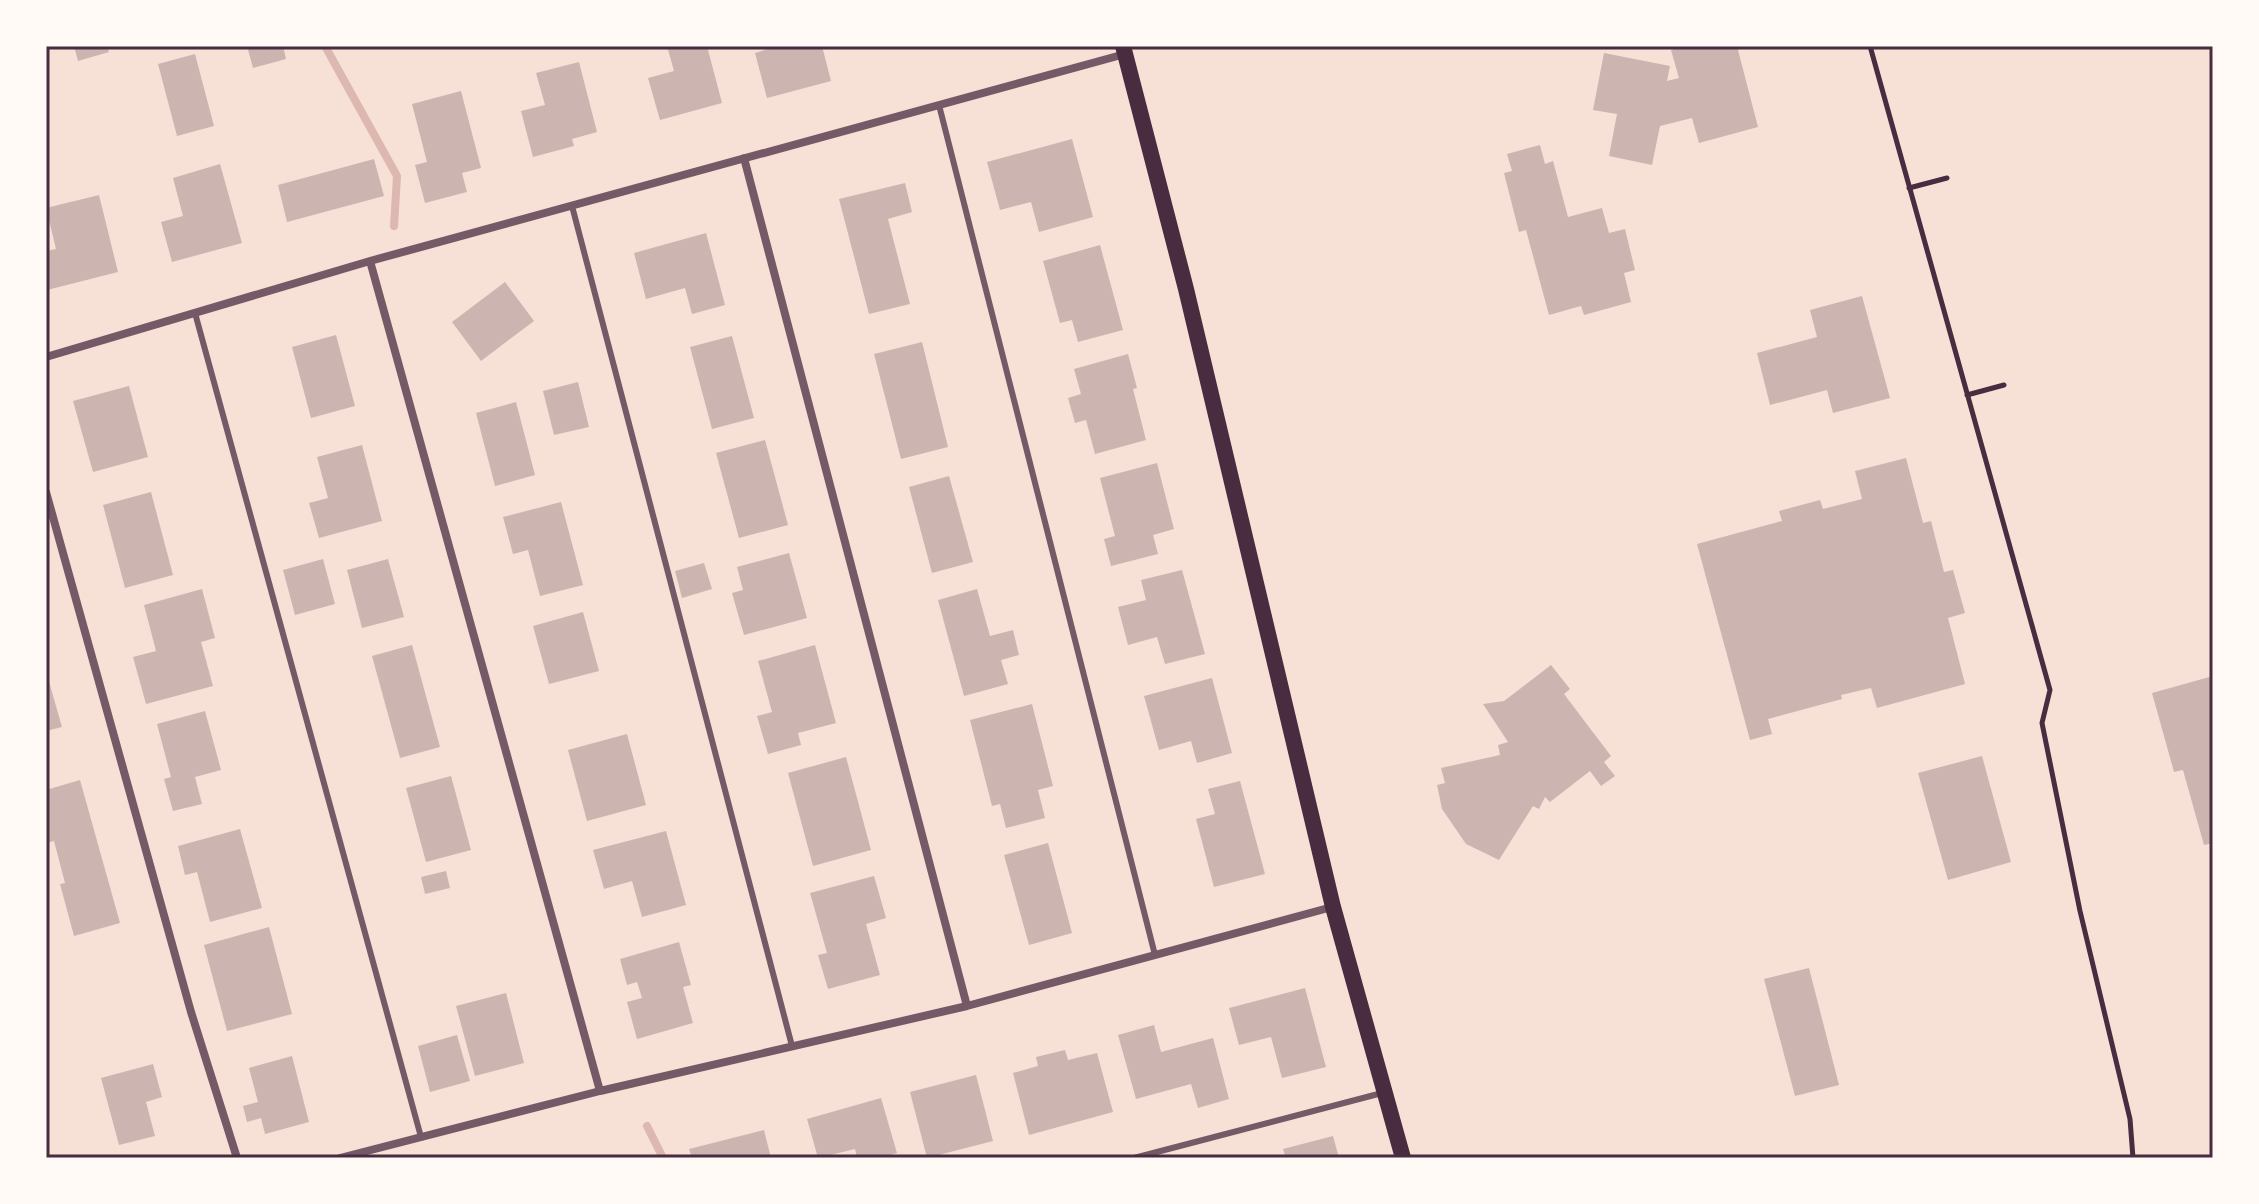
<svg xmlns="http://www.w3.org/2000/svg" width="2259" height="1204" font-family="Raleway,sans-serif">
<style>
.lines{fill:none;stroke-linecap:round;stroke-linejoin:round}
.stream{stroke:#dcb8b0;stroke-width:8}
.building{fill:#ccb4b1}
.path{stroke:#4a2c40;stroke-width:5}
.service{stroke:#755966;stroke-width:6}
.minor{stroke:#755966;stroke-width:8}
.secondary{stroke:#4a2c40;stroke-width:16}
.neatline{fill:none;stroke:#4a2c40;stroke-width:3}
</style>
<rect width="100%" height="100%" fill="#f7e1d7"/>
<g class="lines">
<path class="stream" d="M325,46L397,176L394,226
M647,1126L663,1158"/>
</g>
<path class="building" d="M74,46H107L109,52L78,61Z
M247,46H283L286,59L253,68Z
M667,46H707L722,103L660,120L648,78L674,71Z
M777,46H822L831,81L767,98L755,53Z
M1685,46H1737L1758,127L1699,143L1692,118L1660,126L1652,165L1609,156L1617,114L1593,110L1604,53L1670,66L1667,81L1679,78L1671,50Z
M195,54L214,126L177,136L158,64Z
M579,62L597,132L572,139L574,146L533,157L521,111L545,105L536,73Z
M461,91L481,168L462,173L467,192L425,203L415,165L427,162L412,104Z
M1072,139L1093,217L1039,232L1031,202L1000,210L987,162Z
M1540,145L1545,164L1553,161L1568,217L1602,208L1609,233L1625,229L1635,270L1624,273L1631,302L1584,315L1581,306L1549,315L1526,230L1519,232L1504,173L1512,171L1507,154Z
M374,159L384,196L287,222L278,185Z
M220,164L242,243L172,262L161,222L183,216L173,178Z
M905,183L912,212L888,219L910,304L869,314L839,199Z
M99,195L118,272L47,290L46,251L56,249L46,208Z
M706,233L725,305L692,314L685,288L646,299L634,253Z
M1100,245L1123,330L1078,342L1072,320L1060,323L1043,261Z
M505,282L534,321L481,361L452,322Z
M1862,296L1890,398L1833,413L1827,390L1770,405L1757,353L1817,337L1810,310Z
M336,335L355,406L311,418L292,347Z
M732,336L754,418L712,429L690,347Z
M922,342L948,447L901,459L874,354Z
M1128,354L1137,388L1133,389L1146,440L1095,454L1086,420L1075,423L1068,398L1081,394L1074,369Z
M578,382L589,427L554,435L543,391Z
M129,386L148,457L93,472L73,401Z
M516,402L535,475L495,486L476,413Z
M765,440L788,525L739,538L716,453Z
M362,445L382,521L319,538L309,503L328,498L317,457Z
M1906,458L1923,523L1931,521L1944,572L1953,570L1965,613L1948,618L1965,684L1877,708L1871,688L1841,695L1842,699L1768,719L1772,734L1750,740L1697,544L1782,521L1779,511L1820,500L1823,509L1862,499L1855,471Z
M1157,463L1174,529L1153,535L1158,554L1111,566L1104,539L1115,536L1100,478Z
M949,476L973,562L932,573L909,487Z
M151,492L173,575L125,588L103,505Z
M561,502L583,585L540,596L528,550L513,554L503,517Z
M789,553L807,618L744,635L732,593L743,590L737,567Z
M323,559L335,604L295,615L283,570Z
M388,559L404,617L362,628L347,570Z
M704,563L712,589L682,598L675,571Z
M1182,570L1205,654L1165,664L1157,637L1128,645L1118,607L1146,600L1141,580Z
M202,589L215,638L201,642L213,686L146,704L133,657L156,651L144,605Z
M977,589L990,636L1013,630L1019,655L1001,660L1008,684L964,696L938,600Z
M583,612L599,671L549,684L533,626Z
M412,645L440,747L400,758L372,656Z
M815,645L836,723L798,733L801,745L768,754L757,716L772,712L758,661Z
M1551,665L1570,689L1564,694L1611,756L1604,762L1615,776L1601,786L1590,771L1550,802L1545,797L1539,809L1533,806L1499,860L1466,844L1442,809L1437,785L1445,783L1441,768L1500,755L1498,745L1508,742L1483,704L1504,701Z
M46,671L62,727L46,731Z
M2213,676V843L2204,845L2183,770L2174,772L2152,693Z
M1212,678L1232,753L1197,763L1191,741L1159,750L1144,696Z
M1032,704L1053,786L1038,790L1045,818L1006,828L1000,804L992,806L970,720Z
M205,711L221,770L195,777L202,804L173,811L164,779L171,777L157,724Z
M627,734L646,805L587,821L568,750Z
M1982,756L2011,862L1948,880L1918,773Z
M846,757L871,850L813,866L788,773Z
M451,776L471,850L426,862L406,788Z
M80,780L120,923L74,936L60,884L65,883L54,841L46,843V790Z
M1240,781L1265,874L1214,887L1196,819L1215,814L1208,789Z
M240,829L262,908L210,922L197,872L185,875L178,846Z
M666,831L686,905L642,917L632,881L604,889L593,850Z
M1048,843L1072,933L1029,945L1004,855Z
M446,871L450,888L425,894L421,877Z
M874,876L886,918L866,924L880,975L828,989L818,955L827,953L810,893Z
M269,927L292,1014L227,1031L204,945Z
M679,942L691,985L683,987L693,1023L637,1039L627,1002L642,998L637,982L627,985L620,959Z
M1809,968L1839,1085L1795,1096L1764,979Z
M1305,988L1326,1067L1282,1078L1271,1037L1239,1045L1229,1008Z
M506,993L524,1063L475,1076L456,1006Z
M1154,1025L1161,1052L1213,1038L1229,1099L1198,1108L1191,1084L1136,1099L1118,1035Z
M457,1035L470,1081L430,1092L418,1046Z
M1065,1050L1068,1060L1097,1053L1113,1112L1029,1135L1013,1073L1038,1066L1036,1057Z
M292,1056L309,1122L265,1134L261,1118L247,1122L243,1106L258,1102L249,1068Z
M153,1064L162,1097L146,1102L155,1136L119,1145L101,1078Z
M976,1075L993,1141L927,1158L910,1092Z
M881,1098L897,1153L880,1158H857L855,1149L818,1158L807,1119Z
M764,1130L771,1158H692L689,1149Z
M1333,1136L1339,1158H1286L1283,1149Z"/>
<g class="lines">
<path class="path" d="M1870,46L2050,690L2042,723L2080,911L2130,1119L2133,1158
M1909,188L1947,178
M1967,395L2004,385"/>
<path class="service" d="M939,105L1155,955
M572,206L792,1046
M195,313L421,1137
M1134,1158L1382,1093"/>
<path class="minor" d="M744,158L967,1006
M370,261L600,1091
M46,357L370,261L1125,54
M46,492L191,1012L237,1158
M340,1158L600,1091L967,1006L1332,907"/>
<path class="secondary" d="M1123,46L1186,289L1333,907L1403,1158"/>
</g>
<rect width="2259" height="1204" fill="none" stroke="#fffaf5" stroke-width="96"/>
<rect x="48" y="48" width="2163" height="1108" class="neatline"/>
</svg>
